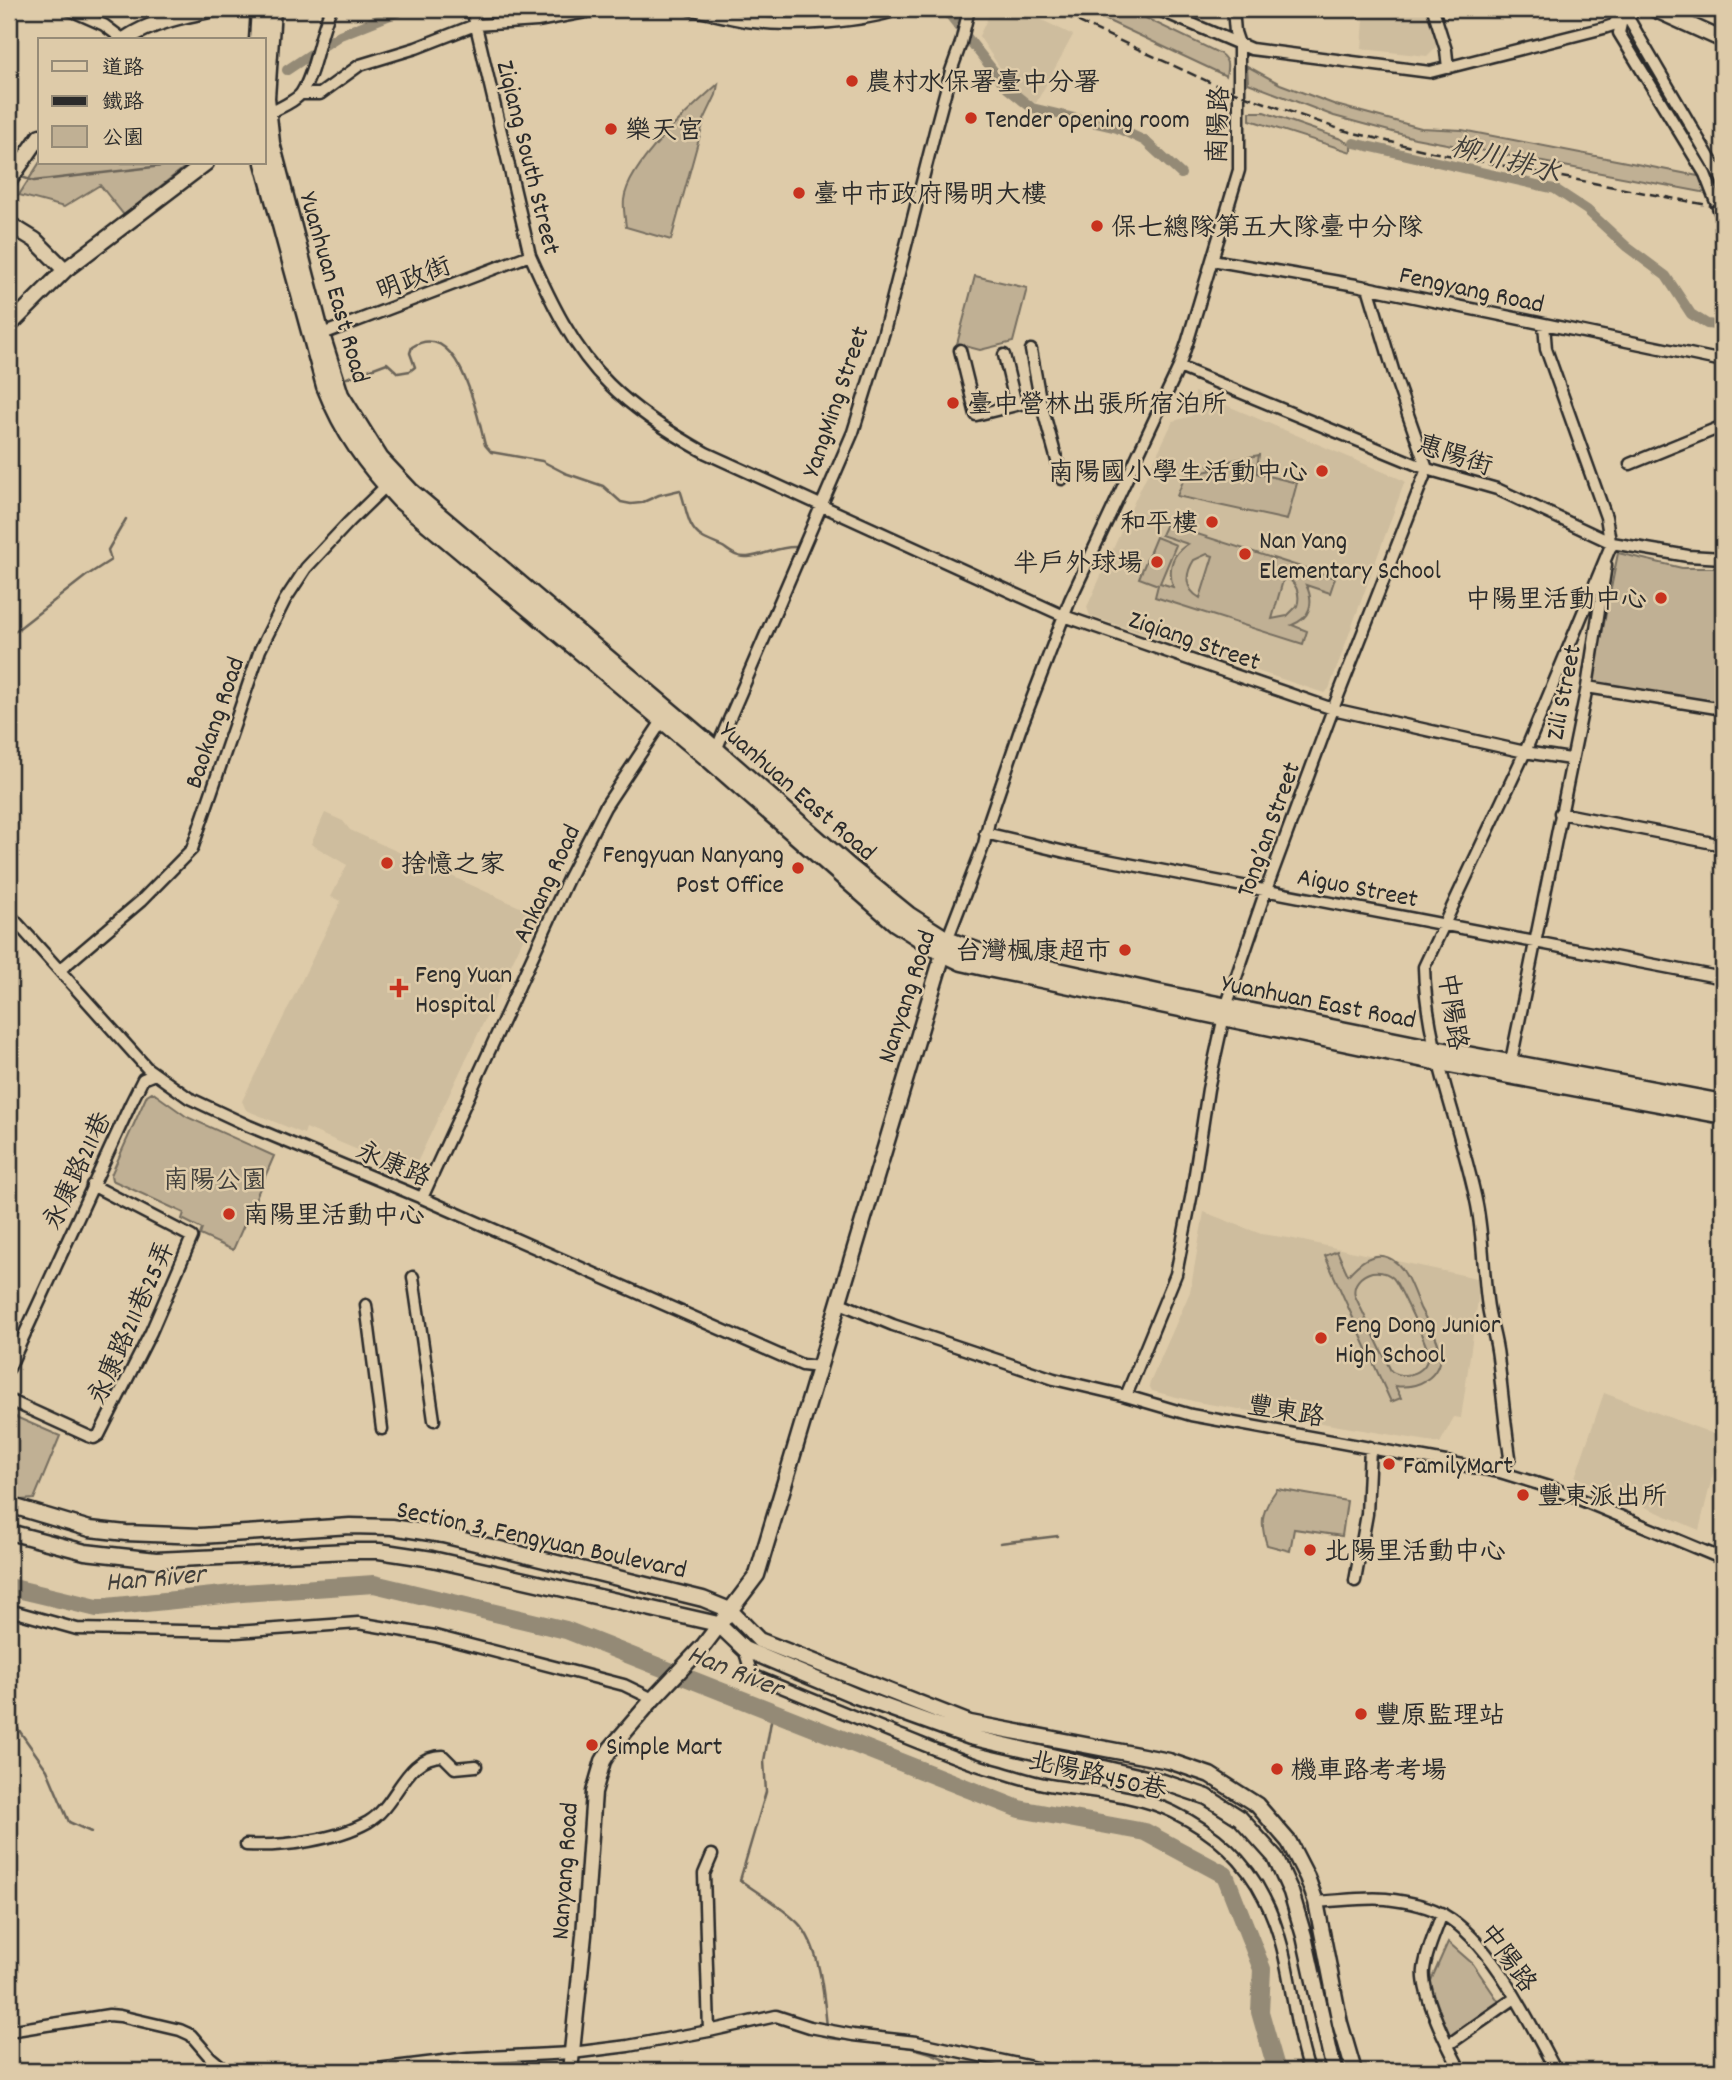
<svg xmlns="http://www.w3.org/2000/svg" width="1732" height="2080" font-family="Dekko,'LXGW WenKai TC',sans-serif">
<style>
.built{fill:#cebd9e}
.green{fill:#c0b094;stroke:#766e60;stroke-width:2;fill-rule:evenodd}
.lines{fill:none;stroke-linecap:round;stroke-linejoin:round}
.stream{stroke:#6a6458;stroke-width:2.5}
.canal{stroke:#948a76;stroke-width:10}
.river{stroke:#948a76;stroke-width:18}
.street-casing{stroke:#2b2b2b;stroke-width:15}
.secondary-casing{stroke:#2b2b2b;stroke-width:19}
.primary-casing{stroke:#2b2b2b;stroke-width:21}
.street{stroke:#decba9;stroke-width:10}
.secondary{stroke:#decba9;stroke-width:14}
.primary{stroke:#decba9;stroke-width:16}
.rail{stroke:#2b2b2b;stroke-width:2.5;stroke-dasharray:10 5;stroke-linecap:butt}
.poi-dot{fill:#c8321e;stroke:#decba9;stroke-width:2.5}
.labels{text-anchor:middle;stroke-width:5;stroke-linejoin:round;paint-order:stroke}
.poi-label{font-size:26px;fill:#2b2b2b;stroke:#decba9;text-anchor:start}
.street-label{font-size:26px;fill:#2b2b2b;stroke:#decba9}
.park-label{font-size:26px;fill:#413f3b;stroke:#decba9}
.water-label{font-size:28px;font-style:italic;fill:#403e3a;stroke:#decba9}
</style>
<rect width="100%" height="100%" fill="#decba9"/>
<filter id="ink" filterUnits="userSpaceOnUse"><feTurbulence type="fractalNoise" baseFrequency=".0143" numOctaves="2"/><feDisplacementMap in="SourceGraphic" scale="14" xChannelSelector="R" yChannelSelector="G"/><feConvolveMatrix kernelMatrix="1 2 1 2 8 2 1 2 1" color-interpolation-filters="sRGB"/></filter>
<g filter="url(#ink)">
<path class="built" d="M992,9H1019L1073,35L1036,103L1026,100L1016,92L979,36Z
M1361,9H1426L1438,45L1427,56L1362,49L1364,19Z
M1195,392L1405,481L1329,689L1324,693L1090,616L1087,607L1135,500L1173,421L1192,416Z
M325,813L343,821L350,830L535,914L412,1173L306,1128L304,1134L246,1110L242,1101L341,901L331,897L347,865L311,844Z
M1204,1212L1261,1234L1289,1238L1481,1279L1461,1418L1454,1417L1440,1443L1197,1402L1152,1391L1149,1385L1190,1292Z
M1604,1393L1722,1437L1699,1530L1575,1477Z"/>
<path class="green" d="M1083,9H1127L1219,53C1229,60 1228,65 1226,76Z
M1247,66L1280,84L1336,105L1421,128L1462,130L1698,176L1702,179L1707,193L1415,138L1334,116L1248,83Z
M718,84L716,95L704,120L671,240L626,227C625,218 623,208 624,200C628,164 691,108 718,84Z
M1250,112H1264L1341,139L1351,145V152L1250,120Z
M40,162V163H190L124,215L100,185L64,207L19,195Z
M975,276L1027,288L1013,342L980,350L957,344Z
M1259,455L1256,473L1297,483L1287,520L1177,496L1185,476L1212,470L1209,465Z
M1166,524L1335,578L1330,593L1306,585C1315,603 1310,618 1292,625L1307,631L1303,644L1155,597L1158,585L1139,578L1156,537L1176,545L1160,583L1173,587C1168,570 1171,554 1188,544L1161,535ZM1207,554L1213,556L1200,598C1184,589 1185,574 1194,560ZM1284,577C1296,581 1301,594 1297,606L1287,616L1272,619Z
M1618,553L1682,568H1723V706L1592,684Z
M152,1092L187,1117L274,1156L233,1250L200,1235L202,1229L182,1219L184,1213L112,1180L111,1175L147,1095Z
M1337,1251L1348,1275C1358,1264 1372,1250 1389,1258C1406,1265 1413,1292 1420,1308C1426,1320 1439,1338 1440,1352C1441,1378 1417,1389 1395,1386L1401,1398L1391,1402L1325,1256ZM1372,1272C1380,1271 1387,1272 1393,1278C1398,1283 1428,1346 1428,1353C1428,1373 1406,1380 1391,1371L1355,1296C1352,1284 1361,1275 1372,1272Z
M9,1414L60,1436L34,1499L20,1500L9,1494Z
M1277,1489L1347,1501L1342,1536L1294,1529L1290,1551L1267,1545C1259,1521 1262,1510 1277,1489Z
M1448,1942L1473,1964L1501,2005L1450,2042L1429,1985Z"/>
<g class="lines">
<path class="stream" d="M18,176L34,181L162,166L165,163
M347,378L387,363L398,373L410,371L415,367L410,353L412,347C459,317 478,418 485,445L491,452L542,461L565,473L603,486L621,502L631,504L641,503L659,495L680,490C687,507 686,528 703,538C710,542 717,544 723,547C732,553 737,558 748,557C765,555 780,546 796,547
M9,636L86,576L111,560L108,550L126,519
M1000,1543L1058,1536
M773,1710L764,1761L766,1792L740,1880C759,1894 781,1906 798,1923C820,1945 824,1996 827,2027
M9,1716L47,1770L69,1822L91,1832
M828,2033L829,2038C868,2043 932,2042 961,2071"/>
<path class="canal" d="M945,9L1007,88L1032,108L1117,128L1145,141L1181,174
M287,70L340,35L405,9
M1354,143L1555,189L1587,210L1627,247L1666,276L1691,314L1707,324L1723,326"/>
<path class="river" d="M9,1587L97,1608L242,1593L374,1584L566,1630L1019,1809L1145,1832L1225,1875L1262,1969L1260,2012L1277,2071"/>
<g class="street-casing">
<path id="street" d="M68,9L104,25L124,40
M472,9L530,255C550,300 573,349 609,384C637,412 672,434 706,453L1064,616L1333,709L1525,752L1570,759
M689,9C711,13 733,20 754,22C796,27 862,22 901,9
M1157,9L1251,49L1430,72L1604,28L1613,25L1624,11
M1433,9L1446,50L1448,68
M1624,11L1723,181
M1623,15L1619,33L1705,174L1723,220
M301,94H320L360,65L416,48L475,25L537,21L602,9
M265,116C275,109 296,102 302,92C316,70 319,33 331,9
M1212,260L1356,285L1723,361
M1544,324L1546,349L1606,517L1611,547
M317,336L530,255
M960,350L976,415L1040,399
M1031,350L1040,399L1062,479
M1004,355L1016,405
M1179,367L1427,469L1497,489L1612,543L1688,556L1723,558
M1630,464L1723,426
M1587,687L1723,709
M716,750L853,432L884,332L936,127L951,71L961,43L969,9
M1560,813L1723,845
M985,833L1065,852L1723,978
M9,914L147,1068L189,1098L249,1126L422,1198L802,1365L820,1367
M947,940L984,844L989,821L1020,730L1070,600L1179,367L1188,340L1239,170V44L1235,32L1233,9
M60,970L141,901L192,849L260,650L285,600L306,568L349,522L390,482
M1510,1066L1587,687L1606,565
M422,1198L568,879L605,807L664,718
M413,1277L434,1420
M840,1303L893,1325L1054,1379L1126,1396L1191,1415L1500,1472L1555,1489L1723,1559
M366,1305L382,1429
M9,1368L131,1103L143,1079L155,1074
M1126,1396L1176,1274L1192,1193L1208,1089L1226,1007L1266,890L1333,709L1427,469L1396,380L1368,287
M9,1400L88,1436L94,1438L99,1435L151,1332L192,1237L92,1185
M1500,1472L1510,1457C1505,1424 1502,1391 1498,1357C1496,1338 1489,1319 1487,1300C1483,1268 1483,1236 1477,1205C1461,1125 1426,1049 1424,967L1525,752L1612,543
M1355,1581L1367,1514L1370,1447
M9,1610L77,1629L236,1632L358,1623L435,1636L624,1685L653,1699
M744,1649L752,1675C801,1695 850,1715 899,1735C930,1747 961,1761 993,1770C1012,1775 1031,1782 1049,1785C1090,1792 1136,1794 1173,1812C1212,1831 1245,1859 1264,1898C1292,1951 1290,2015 1309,2071
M246,1845C283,1847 336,1840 368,1822C398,1805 404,1756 443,1756L455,1768L476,1766
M1316,1902C1339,1901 1364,1897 1386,1899C1404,1901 1429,1906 1444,1915C1493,1943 1529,2022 1556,2071
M1442,1913C1436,1932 1426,1951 1424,1970C1421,1994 1449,2049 1461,2071
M9,2031L109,2015L120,2016L180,2030L191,2035L210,2057L227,2071
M709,2031L704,1874L712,1855
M1448,2045L1515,1998
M361,2071L468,2058L572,2053L628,2046L709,2031L776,2016L810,2027L853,2035L916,2042L1050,2071"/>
</g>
<g class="secondary-casing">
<path id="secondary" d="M1622,9L1624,11L1635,9
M1654,9L1723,40
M124,40C150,22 185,15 215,9
M9,181L40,136
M9,224L35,240L65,270
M9,326L65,270L206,163
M9,1505L90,1529L126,1533L201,1536L350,1526L392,1527L443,1535L703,1599L730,1610L759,1640L970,1723L1169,1761L1210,1775L1257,1805L1289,1842L1307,1877L1316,1902L1340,2023L1354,2071
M9,1532L85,1552L156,1560L349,1551H379L432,1559L718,1624L744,1649L856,1696L970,1737L1163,1782L1207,1797L1240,1818L1275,1857L1291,1892L1304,1936L1334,2071
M570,2071L584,1935L594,1792L603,1761L611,1748L653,1699L704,1645L757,1575L946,944"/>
</g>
<g class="primary-casing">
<path id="primary" d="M272,9L266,98L271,143L321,335L340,395L380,459L410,491L716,750L849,867L908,915L947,940L990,956L1158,993L1435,1049L1723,1103
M258,40L260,9
M264,163L325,386C343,432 366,464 400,500L709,759L896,923L943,953L962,962L993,969L1439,1062L1723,1115"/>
</g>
<use href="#street" class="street"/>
<use href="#secondary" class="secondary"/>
<use href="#primary" class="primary"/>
<path class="rail" d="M1051,9L1220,87L1342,130L1432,152L1723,208"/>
</g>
</g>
<g class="poi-dot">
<circle cx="852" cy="81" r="7"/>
<circle cx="971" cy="118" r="7"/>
<circle cx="611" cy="129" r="7"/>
<circle cx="799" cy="193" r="7"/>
<circle cx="1097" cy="226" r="7"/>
<circle cx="953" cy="403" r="7"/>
<circle cx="1322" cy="471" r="7"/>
<circle cx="1212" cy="522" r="7"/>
<circle cx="1245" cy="554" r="7"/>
<circle cx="1157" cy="562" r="7"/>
<circle cx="1661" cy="598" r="7"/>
<circle cx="387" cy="863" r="7"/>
<circle cx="798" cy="868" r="7"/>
<circle cx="1125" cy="950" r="7"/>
<path d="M395.5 977.5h7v7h7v7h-7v7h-7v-7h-7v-7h7z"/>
<circle cx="229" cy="1214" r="7"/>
<circle cx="1321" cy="1338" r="7"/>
<circle cx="1389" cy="1464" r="7"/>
<circle cx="1523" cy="1495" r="7"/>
<circle cx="1310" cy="1550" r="7"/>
<circle cx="1361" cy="1714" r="7"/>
<circle cx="592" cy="1745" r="7"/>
<circle cx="1277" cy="1769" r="7"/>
</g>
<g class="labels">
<g class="poi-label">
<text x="866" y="90">農村水保署臺中分署</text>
<text x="985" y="127">Tender opening room</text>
<text x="625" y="138">樂天宮</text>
<text x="813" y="202">臺中市政府陽明大樓</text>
<text x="1111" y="235">保七總隊第五大隊臺中分隊</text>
<text x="967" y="412">臺中營林出張所宿泊所</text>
<text x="1308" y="480" text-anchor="end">南陽國小學生活動中心</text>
<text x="1198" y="531" text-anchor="end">和平樓</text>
<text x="1259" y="548">Nan Yang<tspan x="1259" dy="30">Elementary School</tspan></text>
<text x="1143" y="571" text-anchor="end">半戶外球場</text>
<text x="1647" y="607" text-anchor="end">中陽里活動中心</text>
<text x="784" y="862" text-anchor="end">Fengyuan Nanyang<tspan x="784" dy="30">Post Office</tspan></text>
<text x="401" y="872">捨憶之家</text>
<text x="1111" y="959" text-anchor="end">台灣楓康超市</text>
<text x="415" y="982">Feng Yuan<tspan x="415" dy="30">Hospital</tspan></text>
<text x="243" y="1223">南陽里活動中心</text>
<text x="1335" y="1332">Feng Dong Junior<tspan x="1335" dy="30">High School</tspan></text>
<text x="1403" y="1473">FamilyMart</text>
<text x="1537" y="1504">豐東派出所</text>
<text x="1324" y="1559">北陽里活動中心</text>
<text x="1375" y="1723">豐原監理站</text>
<text x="606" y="1754">Simple Mart</text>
<text x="1291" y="1778">機車路考考場</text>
</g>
<g class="street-label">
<text transform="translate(1217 125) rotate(-88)" y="9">南陽路</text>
<text transform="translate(530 157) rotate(76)" y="9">Ziqiang South Street</text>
<text transform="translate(413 277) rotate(-21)" y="9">明政街</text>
<text transform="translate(336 287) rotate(74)" y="9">Yuanhuan East Road</text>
<text transform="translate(1472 288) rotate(12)" y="9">Fengyang Road</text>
<text transform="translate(834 401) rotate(-71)" y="9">YangMing Street</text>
<text transform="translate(1455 454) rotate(18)" y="9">惠陽街</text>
<text transform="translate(1195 639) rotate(19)" y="9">Ziqiang Street</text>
<text transform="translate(1562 692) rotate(-79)" y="9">Zili Street</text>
<text transform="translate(213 722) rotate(-71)" y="9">Baokang Road</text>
<text transform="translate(799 790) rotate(41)" y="9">Yuanhuan East Road</text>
<text transform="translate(1267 829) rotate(-70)" y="9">Tong’an Street</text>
<text transform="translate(545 883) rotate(-65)" y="9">Ankang Road</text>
<text transform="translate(1358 886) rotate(11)" y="9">Aiguo Street</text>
<text transform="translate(905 996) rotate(-72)" y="9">Nanyang Road</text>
<text transform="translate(1319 1000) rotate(11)" y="9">Yuanhuan East Road</text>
<text transform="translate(1454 1011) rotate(82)" y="9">中陽路</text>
<text transform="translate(394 1163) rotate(23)" y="9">永康路</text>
<text transform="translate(76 1170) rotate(-65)" y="9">永康路211巷</text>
<text transform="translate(130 1322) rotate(-66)" y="9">永康路211巷25弄</text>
<text transform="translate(1286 1410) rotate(10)" y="9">豐東路</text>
<text transform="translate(542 1538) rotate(12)" y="9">Section 3, Fengyuan Boulevard</text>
<text transform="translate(1098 1774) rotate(13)" y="9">北陽路450巷</text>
<text transform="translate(563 1871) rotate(-86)" y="9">Nanyang Road</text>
<text transform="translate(1509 1957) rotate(54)" y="9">中陽路</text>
</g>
<g class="park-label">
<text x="215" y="1188">南陽公園</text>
</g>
<g class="water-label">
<text transform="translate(1506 158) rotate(15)" y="10">柳川排水</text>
<text transform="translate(155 1576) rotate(-5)" y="10">Han River</text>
<text transform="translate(736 1669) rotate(22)" y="10">Han River</text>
</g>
</g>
<rect width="1732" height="2080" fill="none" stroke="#decba9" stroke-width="35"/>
<rect x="18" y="18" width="1697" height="2045" fill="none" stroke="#2b2b2b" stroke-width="2.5" filter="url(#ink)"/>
<rect x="38" y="38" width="228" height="126" fill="#decba9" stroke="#968b77" stroke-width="2"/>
<rect x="52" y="61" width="35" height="10" fill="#decba9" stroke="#968b77" stroke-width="2"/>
<text x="102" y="74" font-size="21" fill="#2b2b2b">道路</text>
<rect x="52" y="96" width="35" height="10" fill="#2b2b2b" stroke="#968b77" stroke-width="2"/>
<text x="102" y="108" font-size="21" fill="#2b2b2b">鐵路</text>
<rect x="52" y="126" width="35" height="21" fill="#c0b094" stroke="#968b77" stroke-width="2"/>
<text x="102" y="144" font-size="21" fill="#2b2b2b">公園</text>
</svg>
